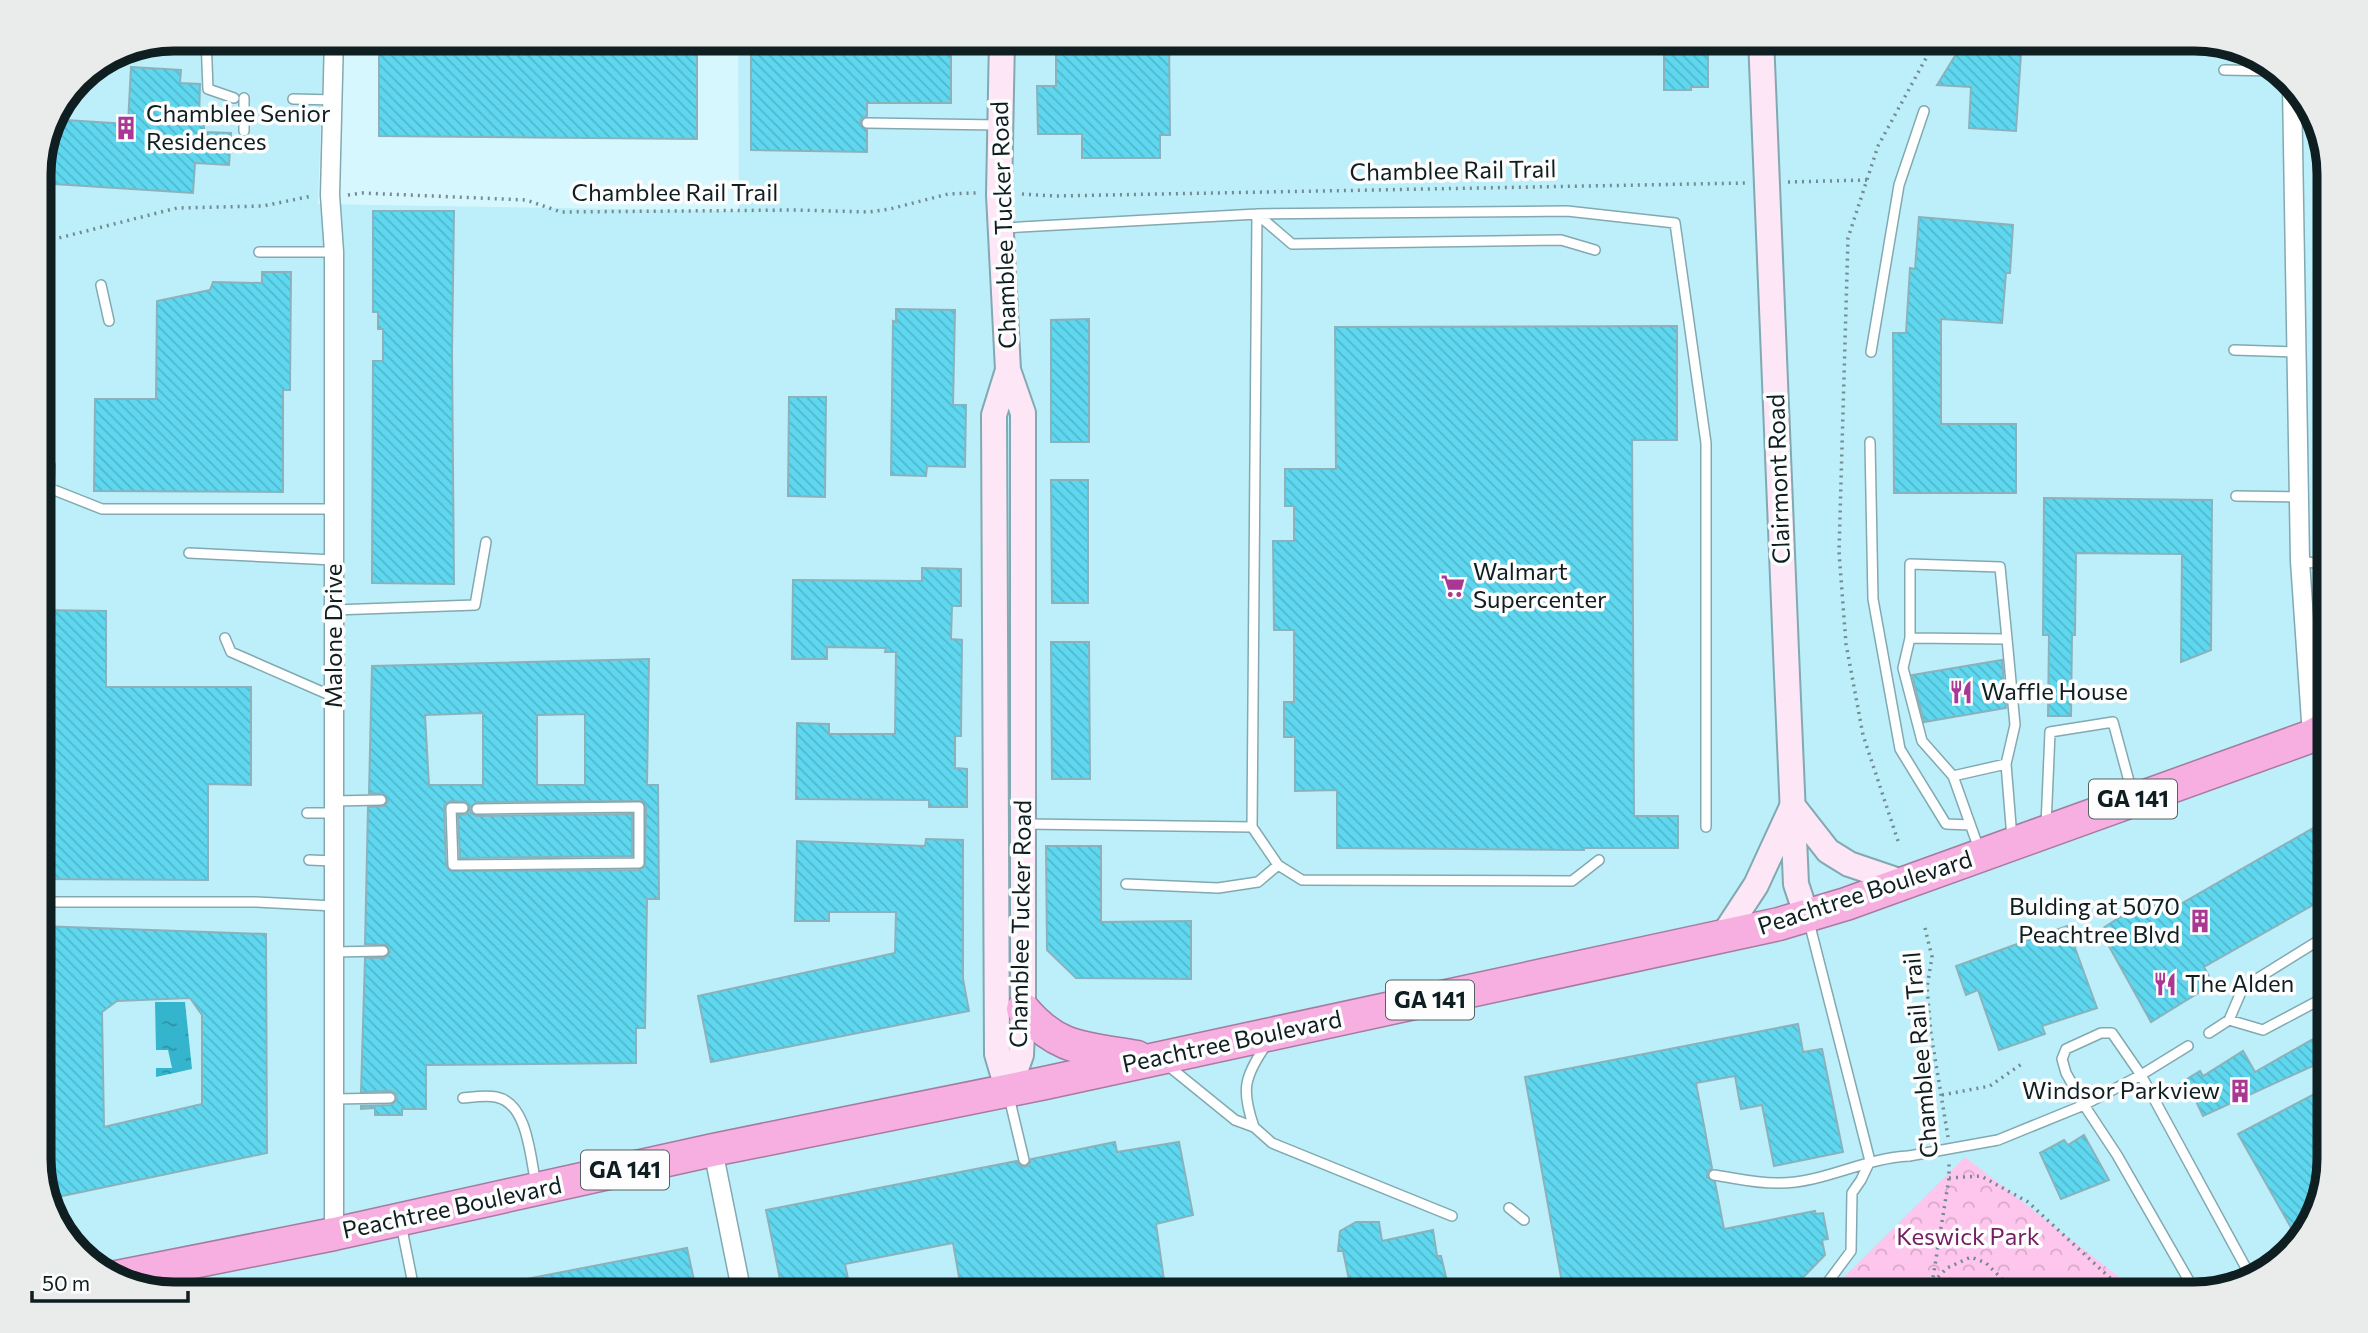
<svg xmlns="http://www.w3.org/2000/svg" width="2368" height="1333" font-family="Commissioner,sans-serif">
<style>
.built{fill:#bceffa}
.park{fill:url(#park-crowns)}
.pitch{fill:#fec5ed}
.water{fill:url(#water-ripples)}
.building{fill:url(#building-back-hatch);stroke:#8bb2bb;stroke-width:2;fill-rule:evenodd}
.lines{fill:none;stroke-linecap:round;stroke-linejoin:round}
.lane-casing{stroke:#82a9b1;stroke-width:12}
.street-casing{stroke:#82a9b1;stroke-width:21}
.secondary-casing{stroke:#82a9b1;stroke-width:28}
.highway-casing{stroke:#a67c9e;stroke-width:35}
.path{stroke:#738b90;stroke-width:3.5;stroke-dasharray:2 5;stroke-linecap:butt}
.lane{stroke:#fff;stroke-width:9}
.street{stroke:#fff;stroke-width:18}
.secondary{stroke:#fde7f6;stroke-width:24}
.highway{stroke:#f7afe2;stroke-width:32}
.lane-bridge-casing{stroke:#82a9b1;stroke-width:12;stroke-linecap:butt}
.secondary-bridge-casing{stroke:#82a9b1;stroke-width:28;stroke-linecap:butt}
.lane-bridge{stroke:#fff;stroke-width:9}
.secondary-bridge{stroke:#fde7f6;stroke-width:24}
.labels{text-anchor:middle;stroke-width:7;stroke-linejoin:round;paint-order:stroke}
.shield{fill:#fdfdfd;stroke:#566163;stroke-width:2}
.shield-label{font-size:23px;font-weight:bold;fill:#0f1e21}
.poi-label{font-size:24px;fill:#0f1e21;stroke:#fdfdfd;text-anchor:start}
.street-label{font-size:24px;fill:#0f1e21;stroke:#fdfdfd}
.park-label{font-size:24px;fill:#741e62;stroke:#fdfdfd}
.rim{fill:none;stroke:#0f1e21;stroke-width:9}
</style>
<defs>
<pattern id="park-crowns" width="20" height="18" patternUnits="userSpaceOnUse" patternTransform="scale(1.75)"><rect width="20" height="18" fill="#fec5ed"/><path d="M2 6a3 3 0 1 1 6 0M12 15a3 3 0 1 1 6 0" fill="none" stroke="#d8a9cb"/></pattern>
<pattern id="water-ripples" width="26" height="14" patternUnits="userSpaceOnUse" patternTransform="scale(1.75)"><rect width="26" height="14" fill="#35b5cd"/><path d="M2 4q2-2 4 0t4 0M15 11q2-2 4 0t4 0" fill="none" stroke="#2b93a6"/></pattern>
<pattern id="building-back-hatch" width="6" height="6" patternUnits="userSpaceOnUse" patternTransform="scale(1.75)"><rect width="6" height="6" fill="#5ed7ef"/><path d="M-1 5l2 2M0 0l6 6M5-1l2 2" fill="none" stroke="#50b8cd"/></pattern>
</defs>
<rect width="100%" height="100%" fill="#d7f7fe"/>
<path class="built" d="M2194,38L2261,56L2307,99L2329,165V1159L2312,1226L2262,1276L2195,1294H2141L2107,1268L1914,1294H174L107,1277L57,1227L39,1168V165L52,114L78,78L122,49L174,39H324L318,204L739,211L738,39Z"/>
<path class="park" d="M1965,1157L2141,1294H1827Z"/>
<path class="pitch" d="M1961,1277H1981L1998,1294H1943Z"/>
<path class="water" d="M155,1002H185L192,1069L156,1077V1068H172L168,1050H156Z"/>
<path class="building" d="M751,38H951V103H867V116L861,119L860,124L867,130V152L751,150Z
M1056,38H1169L1170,135H1160V158H1082V134H1038L1037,86H1056Z
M1664,38H1708V87H1691V90H1664Z
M1966,38H2022L2016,131L1969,128L1971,87L1937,85Z
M379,39L697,42V139L379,136Z
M131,67L181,70L180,83L200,84L199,121H204V132L231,133L229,165L195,163L193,193L39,183V165L51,119L128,124Z
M373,211H454L452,352L454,584L372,583L373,361H383V329H378V312H373Z
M1919,217L2013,225L2010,273H2006L2002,323L1941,319V424H2016V493H1894L1893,333H1906L1910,268L1915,269Z
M262,272H291L290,390H283V492L94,491L95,399H156L157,301L210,290L213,282L262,283Z
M896,309L955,310L953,405H966L965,467L927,466L926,476L891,475L893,321L896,322Z
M1089,319V442H1051V320Z
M1677,326V440H1632L1634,816H1678V848H1584V850L1337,848V790L1295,791V737H1284V702H1294V630H1274L1273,541H1294V506H1285V469H1336L1335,327Z
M789,397H826L825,497L788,496Z
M1051,480H1088V603H1052Z
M2044,498L2212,500L2211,650L2181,662L2182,554L2076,553L2075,635H2072L2071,716H2048L2049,635H2043Z
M922,568L961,569V606H952L951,639L962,640L961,736H955V768L967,769V807H929V800L796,799L797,723L829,724V734H895L896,652H885L886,648L827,647V659H792L793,580L922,581Z
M39,610L106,611V687H251V785L208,784V880L39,879Z
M1051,642H1089L1090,779H1052Z
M649,659L647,785H658L659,899H647L645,1028H636V1063L426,1065V1109H402V1115H375V1108L361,1109V1106L391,1105L397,1099L396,1094L391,1091L361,1092L365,958H384L390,952L386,945L365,944L368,807L384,806L388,801L384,794L369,793L372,666ZM483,713V785H429L425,715ZM585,714V785H537V715ZM451,801L466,802L470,807L467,814L458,815L460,858L632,856V814L477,816L471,813L470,808L477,802L642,801L646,807L645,866L639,870L450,871L446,865L444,808L445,804Z
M2002,660L2006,708L1924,722L1912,675Z
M2329,819V896L2204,967L2213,984L2151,1022L2100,930L2131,910L2134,915L2162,899L2170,910Z
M926,839L963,840V979L969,1011L711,1062L698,996L895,953L896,912H829V921H795L797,841L925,846Z
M1046,846H1101V922L1191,921V979L1076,978L1047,950Z
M39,926L266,934L267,1153L48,1199L39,1168ZM190,998L202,1015V1104L104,1127L102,1012L117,1001Z
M2067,926L2097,1008L2042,1026L2045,1034L1999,1050L1978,990L1966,995L1956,966Z
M1798,1024L1803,1052L1822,1049L1843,1152L1774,1166L1762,1105L1741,1109L1735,1076L1696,1083L1712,1168L1708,1171L1707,1177L1715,1182L1724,1229L1815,1211L1816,1214L1823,1213L1828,1239L1822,1240L1825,1255L1787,1294H1564L1525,1077Z
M2329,1030V1159L2312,1226L2298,1240L2238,1134L2328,1087L2317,1064L2203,1116L2194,1097L2187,1099L2179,1084L2200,1071L2203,1076L2243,1051L2255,1072Z
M2084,1135L2109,1180L2061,1199L2040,1153L2064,1140L2068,1145Z
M1115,1142L1117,1152L1179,1142L1193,1215L1156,1224L1166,1294H962L953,1243L845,1264L851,1294H783L766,1210L1017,1161L1019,1165L1025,1167L1029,1165L1031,1159Z
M1356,1222H1379L1382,1241L1433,1230L1437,1256H1441L1446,1277L1456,1294H1352L1343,1251H1338L1340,1231Z
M687,1248L697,1294H530L526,1279Z"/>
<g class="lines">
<g class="lane-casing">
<path id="lane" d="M206,38L208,89L234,98
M90,70V78
M2224,70L2277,71
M244,98V131
M293,99L334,100
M867,123L998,125
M1003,228L1257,214L1567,211L1675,223L1706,443V827
M1595,250L1561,240L1292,244L1257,214L1252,827L1278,865L1302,880L1572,881L1599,860
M259,252H334
M101,285L109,321
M2234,350L2296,352
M1871,352L1899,185L1924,111
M1870,442L1873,599L1900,749L1946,824L1970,825
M50,465L49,488L102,509H334
M2236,496L2299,497
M189,553L334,560
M2300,561L2329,565
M334,610L475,605L486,542
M225,638L231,652L334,697
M1910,638V564L2000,567L2007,639
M2315,741L2329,765
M1953,776L1922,741L1903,668L1910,638L2007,639L2015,725L2006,764
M334,801L381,800
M463,808H451L453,865L639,863V807L477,809
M307,813H334
M1025,824L1252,827
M2046,826L2050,732L2113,722L2133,796
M1979,849L1953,776L2006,764L2012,838
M309,860L334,861
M1126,884L1218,888L1258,882L1278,865
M39,902H256L334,906
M1809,922L1870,1161L1861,1180L1852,1193L1851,1251L1819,1294
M334,952L383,951
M2318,1001L2329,1023
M2229,1020L2263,1030L2329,995
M2209,1033L2229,1020L2241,992L2247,985L2329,934
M1166,1064L1235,1120L1254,1127L1272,1143L1452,1216
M1009,1097L1024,1160
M463,1098C473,1097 486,1095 496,1097C528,1103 530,1157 536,1184
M334,1099L390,1098
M1254,1127C1241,1090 1244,1077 1266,1045
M1998,1140L2084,1105L2141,1075L2188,1046
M1714,1175C1735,1178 1758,1184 1780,1183C1823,1183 1864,1158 1909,1156
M1509,1208L1524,1220
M401,1224L415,1294
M2209,1291L2192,1286L2117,1155L2084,1105L2066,1073L2062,1059L2066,1049L2101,1033H2112L2141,1075L2252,1279"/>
</g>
<g class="street-casing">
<path id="street" d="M334,38L330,195L334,252V1234
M2292,85L2300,561L2312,736
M713,1150L742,1294"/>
</g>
<g class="secondary-casing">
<path id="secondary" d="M1002,38L999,195L1008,370L1023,413V1009L1021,1055L1008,1091
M1787,676L1796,884L1807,917
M1792,805L1828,851L1849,864L1905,883
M1722,937L1756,885L1791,809
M1008,1091L997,1054L994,415L1008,370"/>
</g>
<g class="highway-casing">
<path id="highway" d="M1023,1009C1058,1051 1086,1048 1137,1057
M112,1278L334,1234L713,1150L1045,1083L1779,924L1846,904L2312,736L2329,726"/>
</g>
<path class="path" d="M1788,182L1867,180
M1022,194L1054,196L1746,183
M348,195L362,193L526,200L561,212L796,210L869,212L890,209L948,194L976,193
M39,243L177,208L263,206L312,196
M1898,841L1863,735L1846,644L1839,552L1848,238L1878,146L1937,38
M1925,928L1932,957L1927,987L1931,1034L1948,1137
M1942,1095L1990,1086L2023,1063
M1949,1178L1981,1176L2028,1202L2109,1277L2134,1294
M1847,1281L1869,1294
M1933,1282L1947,1268L1971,1257L1986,1263L2017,1294
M1922,1294L1932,1284L1949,1178V1162"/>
<use href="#lane" class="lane"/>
<use href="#street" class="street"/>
<use href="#secondary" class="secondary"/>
<use href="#highway" class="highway"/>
<g class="lane-bridge-casing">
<path id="lane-bridge" d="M1909,1156L1998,1140"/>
</g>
<g class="secondary-bridge-casing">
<path id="secondary-bridge" d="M1761,38L1787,676"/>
</g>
<use href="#lane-bridge" class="lane-bridge"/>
<use href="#secondary-bridge" class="secondary-bridge"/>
</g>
<defs>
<g id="building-bare" transform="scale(1.89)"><path d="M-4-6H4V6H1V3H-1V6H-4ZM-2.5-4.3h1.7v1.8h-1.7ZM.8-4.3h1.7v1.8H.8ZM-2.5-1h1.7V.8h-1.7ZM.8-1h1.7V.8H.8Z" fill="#aa3791" stroke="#fdfdfd" stroke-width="2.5" paint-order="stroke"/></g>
<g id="supermarket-bare" transform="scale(1.89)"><path d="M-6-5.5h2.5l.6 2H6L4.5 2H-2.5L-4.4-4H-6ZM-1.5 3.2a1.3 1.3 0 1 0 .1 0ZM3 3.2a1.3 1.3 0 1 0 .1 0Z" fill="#aa3791" stroke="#fdfdfd" stroke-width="2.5" paint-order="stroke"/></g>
<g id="restaurant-bare" transform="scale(1.89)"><path d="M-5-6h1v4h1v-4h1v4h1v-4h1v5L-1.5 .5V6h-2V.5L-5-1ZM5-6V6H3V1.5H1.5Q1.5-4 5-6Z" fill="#aa3791" stroke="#fdfdfd" stroke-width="2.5" paint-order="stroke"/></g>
</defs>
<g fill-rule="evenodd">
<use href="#building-bare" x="126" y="128"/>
<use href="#supermarket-bare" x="1453" y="586"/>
<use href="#restaurant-bare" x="1961" y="692"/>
<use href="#building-bare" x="2200" y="921"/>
<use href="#restaurant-bare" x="2165" y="984"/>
<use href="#building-bare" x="2240" y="1091"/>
</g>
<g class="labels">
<g class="shield">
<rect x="2089" y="779.5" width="88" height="39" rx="5"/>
<rect x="1386" y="980.5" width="88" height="39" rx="5"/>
<rect x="581" y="1150.5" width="88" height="39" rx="5"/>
</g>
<g class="shield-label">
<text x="2133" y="807">GA 141</text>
<text x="1430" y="1008">GA 141</text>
<text x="625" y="1178">GA 141</text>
</g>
<g class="poi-label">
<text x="146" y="122">Chamblee Senior<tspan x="146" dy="28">Residences</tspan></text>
<text x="1473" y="580">Walmart<tspan x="1473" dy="28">Supercenter</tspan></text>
<text x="1981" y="700">Waffle House</text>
<text x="2180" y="915" text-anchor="end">Bulding at 5070<tspan x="2180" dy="28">Peachtree Blvd</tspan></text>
<text x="2185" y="992">The Alden</text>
<text x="2220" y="1099" text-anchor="end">Windsor Parkview</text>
</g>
<g class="street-label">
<text transform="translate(1453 171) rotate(-1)" y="8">Chamblee Rail Trail</text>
<text x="675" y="201">Chamblee Rail Trail</text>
<text transform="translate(1004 225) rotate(-92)" y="8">Chamblee Tucker Road</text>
<text transform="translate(1779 479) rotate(-92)" y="8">Clairmont Road</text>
<text transform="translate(334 636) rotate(-90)" y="8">Malone Drive</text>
<text transform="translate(1865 893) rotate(-18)" y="8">Peachtree Boulevard</text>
<text transform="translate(1021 924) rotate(-89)" y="8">Chamblee Tucker Road</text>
<text transform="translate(1232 1042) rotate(-12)" y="8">Peachtree Boulevard</text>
<text transform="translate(1921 1055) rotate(-95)" y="8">Chamblee Rail Trail</text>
<text transform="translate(452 1208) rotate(-12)" y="8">Peachtree Boulevard</text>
</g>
<g class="park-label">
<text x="1968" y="1245">Keswick Park</text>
</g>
</g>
<path d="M0 0H2368V1333H0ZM174 51H2194A123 123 0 0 1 2317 174V1159A123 123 0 0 1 2194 1282H174A123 123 0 0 1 51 1159V174A123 123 0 0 1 174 51Z" fill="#eaebeb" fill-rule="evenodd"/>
<path class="rim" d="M174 51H2194A123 123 0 0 1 2317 174V1159A123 123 0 0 1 2194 1282H174A123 123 0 0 1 51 1159V174A123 123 0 0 1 174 51Z"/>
<path d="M32 1291v10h156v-10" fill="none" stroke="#0f1e21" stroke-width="3.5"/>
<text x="42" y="1291" font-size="21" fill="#0f1e21" stroke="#fdfdfd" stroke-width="5" paint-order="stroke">50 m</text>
</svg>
